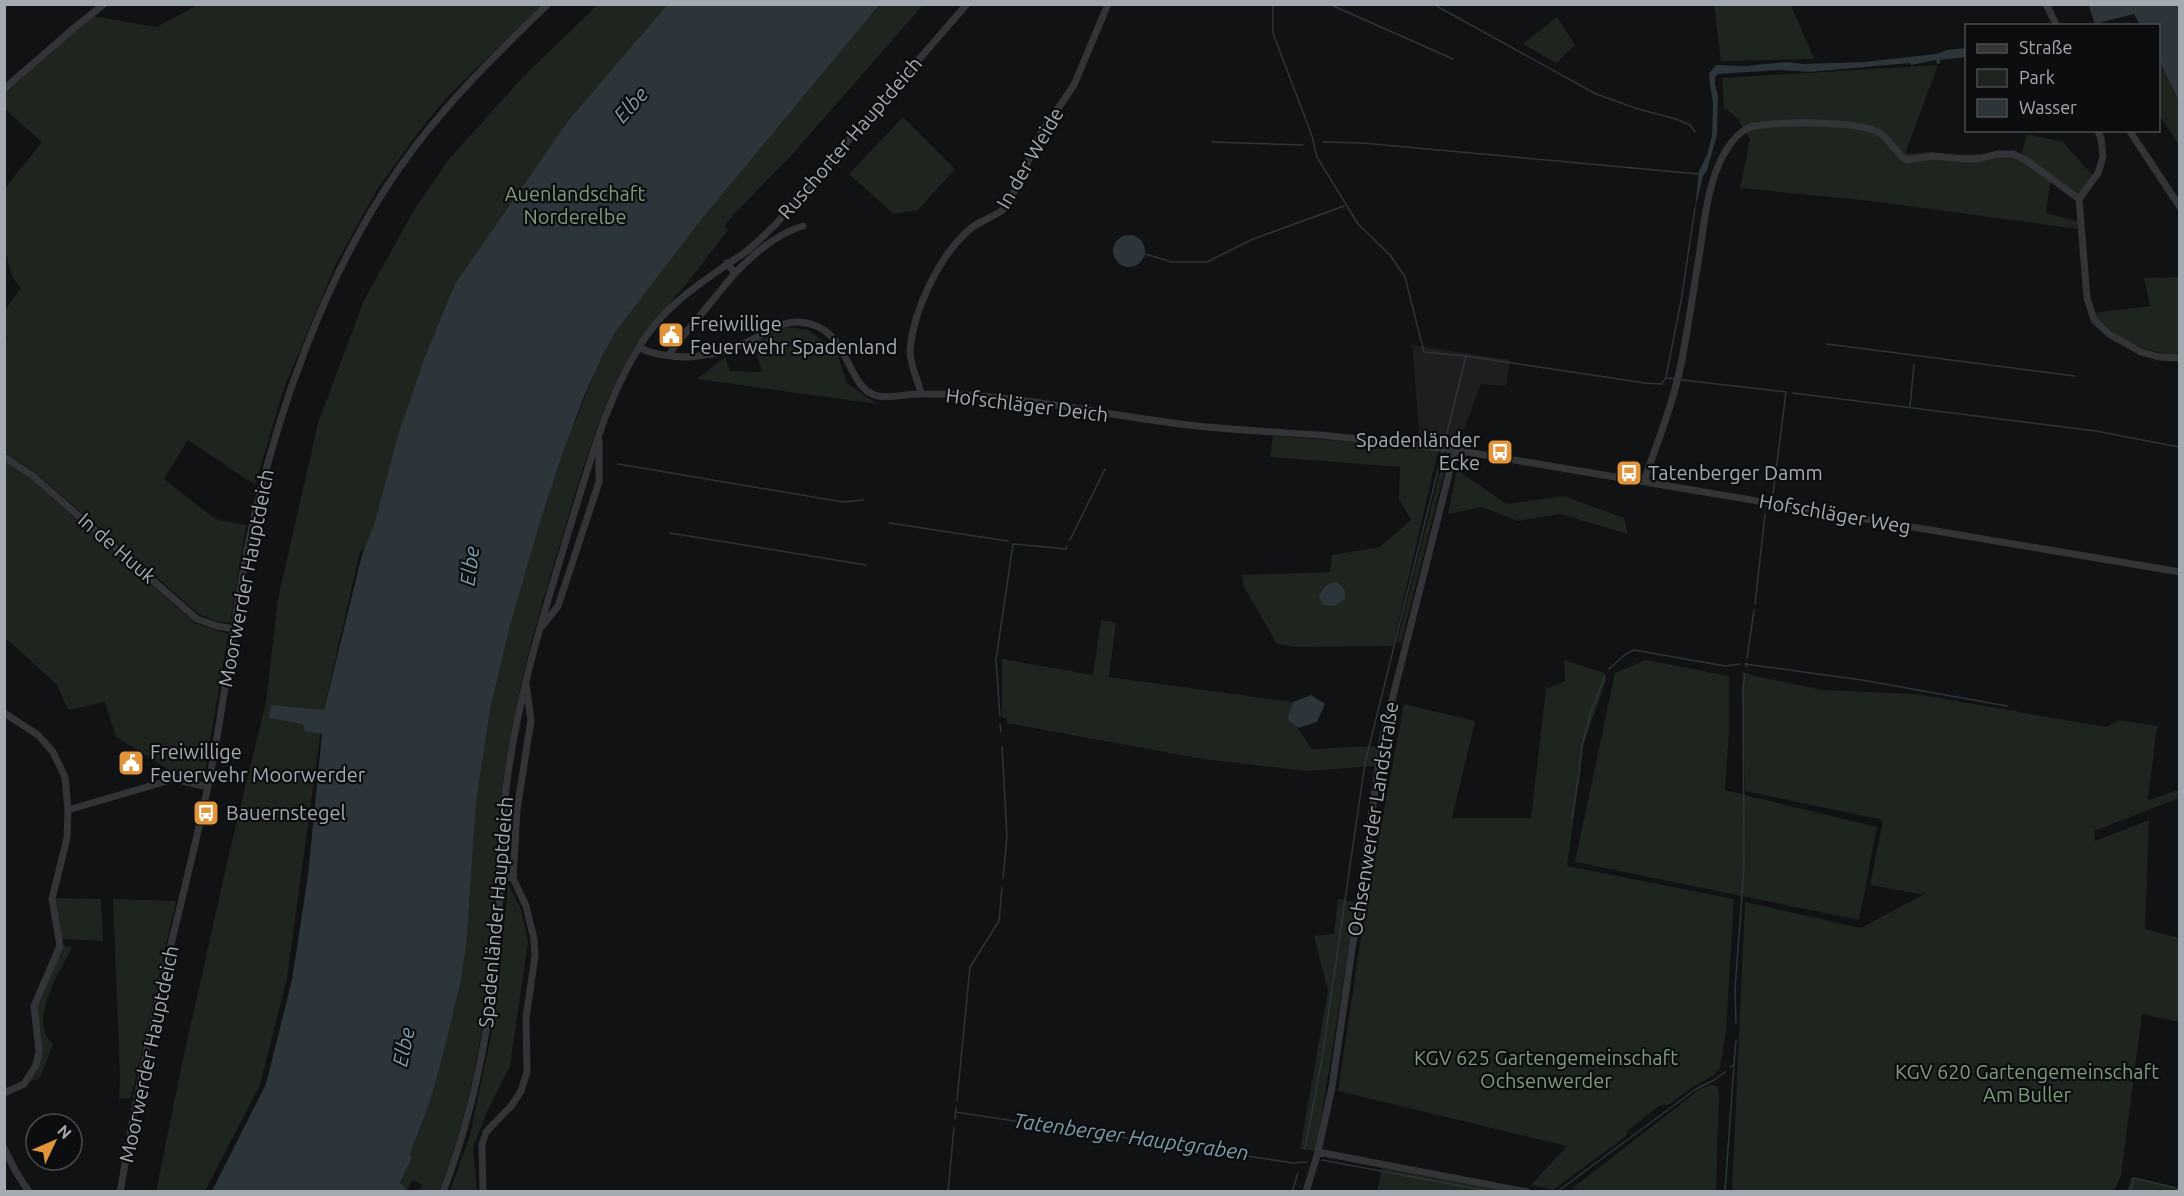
<svg xmlns="http://www.w3.org/2000/svg" width="2184" height="1196" font-family="Ubuntu,sans-serif">
<style>
.built{fill:#1e1e20}
.green{fill:#1e251e}
.water{fill:#2c353a}
.lines{fill:none;stroke-linecap:round;stroke-linejoin:round}
.stream{stroke:#2c353a;stroke-width:1.5}
.minor{stroke:#333437;stroke-width:7}
.labels{text-anchor:middle;stroke-width:4.5;stroke-linejoin:round;paint-order:stroke}
.street-label{font-size:20px;fill:#a4aab2;stroke:#0c0d0e}
.park-label{font-size:20px;fill:#7e9c7c;stroke:#0c0d0e}
.poi-label{font-size:20px;fill:#a4aab2;stroke:#0c0d0e;text-anchor:start}
.water-label{font-size:21px;font-style:italic;fill:#7d9bab;stroke:#0c0d0e}
</style>
<rect width="100%" height="100%" fill="#111213"/>
<path class="built" d="M1412,345L1510,360L1506,386L1481,384L1458,445L1420,442Z"/>
<path class="green" d="M198,5H542L446,98L417,134L378,188L336,264L284,388L255,485L188,440L164,479L215,519L246,525L230,623L217,621L200,615L36,473L5,453L4,340L7,337L5,334V310L21,288L13,278L5,252V188L42,142L5,109L4,94L93,16L156,27Z
M597,5H923L789,158L733,215L725,225L728,230C711,252 695,274 677,295C662,314 645,330 632,351C601,406 583,468 565,528C538,615 512,702 502,793C496,850 495,909 490,967C482,1044 467,1119 439,1191H419L423,1185L413,1180L407,1191H404L406,1187L400,1184L411,1158L410,1156L428,1107L440,1067L467,937L476,802L491,705L512,619L541,519L561,458L598,364L360,552L324,708L287,978L260,1085L205,1191L156,1192L180,1073L229,854L266,702L278,599L318,423L364,300L414,210L449,159L523,77Z
M1714,5H1791L1814,59L1721,61Z
M1557,17L1575,45L1556,63L1523,44Z
M2158,61L2179,101V145L2159,115Z
M1938,65L1905,154L1931,152L1955,155L2012,152L2021,156L2027,134L2063,142L2095,178L2083,200L2050,182L2046,213L2077,221L2078,229L1871,201L1740,188L1750,139L1738,119L1724,107L1722,78Z
M903,117L955,169L918,210L894,214L849,174Z
M2179,277V355C2144,353 2121,341 2095,317L2094,313L2150,306L2144,278Z
M786,327L808,330L836,350L847,383L877,404L697,379L725,357L730,371L762,372L753,343Z
M1273,436L1343,441L1438,451L1393,646L1296,647L1277,644L1243,585L1242,575L1330,572L1332,555L1380,547L1411,520L1399,499L1400,467L1270,457Z
M1445,452L1449,453L1401,643L1397,642Z
M5,462L31,479L195,623L228,634L204,778L174,773L116,737L105,702L68,710L57,685L8,640H5Z
M1457,470L1507,504L1564,496L1624,518L1628,534L1560,514L1518,521L1482,507L1448,514Z
M1101,620L1116,623L1109,677L1293,702L1287,719L1298,728L1312,749L1379,746L1375,766L1306,771L1203,759L1007,723V719L1002,717V659L1093,675Z
M1564,660L1604,673L1606,680L1584,743L1567,866L1734,899L1726,1031L1720,1068L1714,1075L1694,1086L1668,1105L1659,1106L1627,1131L1626,1136L1553,1190L1531,1185L1567,1146L1338,1091L1365,911L1404,704L1475,721L1452,818H1531L1546,689L1565,681Z
M1646,660L1729,676V731L1725,790L1877,827L1859,920L1575,862L1615,673Z
M1742,671L1755,676L1823,690L1916,694L2106,727L2120,720L2157,726L2148,800L2179,790V798L2094,831L2095,841L2149,820L2145,929L2179,938V1022L2142,1014L2121,1175L2114,1191L1732,1192L1745,902L1861,928L1926,893L1919,894L1870,885L1883,820L1745,791Z
M508,884L521,909L528,941L510,1066L486,1114L473,1147L477,1191H450L470,1135L495,1017Z
M54,898L101,899L103,941L62,939Z
M113,899L176,901L131,1098L119,1099L120,1078Z
M1338,899L1356,902L1316,1151L1300,1149L1328,991L1314,936L1334,934Z
M62,946L72,947C60,972 27,1021 53,1044L40,1078L31,1081L29,1080L37,1066V1006L60,955Z
M1712,1085L1717,1086L1719,1092L1716,1191H1573L1574,1187L1700,1089Z
M1382,1168L1505,1191H1377Z
M2131,1177L2179,1189V1191H2127Z"/>
<path class="water" d="M668,4L879,5L700,221L616,331L604,352L585,394L561,458L541,519L512,619L491,705L476,802L467,937L461,980L440,1067L428,1107L410,1155L412,1157L400,1183L406,1187L404,1191H212L266,1084L292,980L308,875L322,734L305,731L303,724L269,718L271,705L324,710L362,555L375,522L399,432L425,357L455,284L568,121Z
M2094,4L2179,5V101L2159,61L2158,26L2140,25L2134,14L2095,24L2089,7Z
M1966,48V57L1940,60V63L1937,64L1936,60L1911,65L1910,63L1809,72L1780,70L1718,74L1715,77V85L1718,95L1717,135L1707,170L1703,176L1695,209L1699,171L1707,155L1712,136L1713,103L1709,78L1710,72L1716,65L1746,66L1786,62L1804,64L1864,62L1936,54L1947,50Z
M1113 251a16 16 0 1 1 32 0a16 16 0 1 1-32 0Z
M1337,582C1344,587 1346,590 1345,599L1335,606L1323,605L1319,597C1323,588 1326,583 1337,582Z
M1311,695L1325,704L1317,722L1298,728L1287,719L1293,702Z"/>
<g class="lines">
<path class="stream" d="M1273,4V33L1312,136L1317,157L1358,224L1390,255L1405,277L1424,352L1466,356L1645,383L1661,384L1666,378L1675,379
M1329,4L1453,59
M1433,4L1596,94L1638,109L1676,119L1690,125L1695,132
M1212,142L1303,145
M1323,142L1362,143L1699,174
M1145,254L1172,262H1207L1253,239L1344,206
M1827,344L2075,376
M1666,377L1681,301L1695,208
M1682,380L1786,392L1773,494
M1793,393L2096,431L2179,447
M1910,407L1914,364
M1444,445L1466,356
M618,464L843,502L863,500
M889,523L1008,541
M670,533L866,565
M1070,540L1105,469
M1755,604L1765,514
M1747,658L1754,610
M1745,664L1862,680L2007,706
M1746,667L1747,663
M1609,669L1627,653L1634,650L1725,666L1740,664
M1000,716L996,660L1013,544L1066,549L1067,546
M1000,724L1001,732
M1002,747L1007,836L1003,878
M1572,818L1579,774L1582,745L1591,712L1605,676
M1736,1023L1735,990L1744,867L1743,688L1745,674
M1730,1067L1734,1064L1736,1040
M957,1100L970,967L999,921L1002,887
M955,1112L1293,1163L1307,1162
M955,1119L956,1107
M1305,1149L1322,1058L1365,763L1443,450
M1322,1160L1494,1192
M1558,1191L1696,1089L1714,1080L1725,1072
M948,1192L954,1127
M1292,1192L1298,1173
M1725,1192L1734,1064
M2130,1192L2134,1178L2180,1189"/>
<path class="minor" d="M2046,4L2057,26
M4,89L73,29L104,4
M2097,130L2101,138L2103,157L2098,173L2079,199L2087,298L2094,320L2109,334L2141,352L2159,357L2180,358
M2129,130L2180,207
M735,273C754,254 776,234 803,226
M639,348C675,363 715,358 749,341C765,334 780,321 799,322C853,326 843,388 878,396C892,399 908,393 923,394C954,394 987,396 1018,400C1075,407 1131,418 1188,425C1232,430 1276,432 1320,435C1365,439 1410,444 1455,450L2180,572
M669,355L674,347L735,273L727,263
M921,393C918,381 909,362 910,349C914,309 939,256 969,230C981,219 996,218 1008,205L1041,133L1074,85L1108,4
M4,457L33,476L197,619L217,626L234,629
M1644,481C1657,443 1673,404 1681,364C1688,329 1693,293 1699,257C1705,218 1708,168 1736,137C1740,133 1746,129 1751,127C1774,121 1862,120 1881,134C1891,141 1896,153 1906,160L1933,156L1965,159H1979L1997,154H2013L2026,160L2079,199
M543,625L558,606L599,482V441
M4,713L38,735L53,752L65,777L68,810L67,838L52,899L60,946L34,1006L39,1051L36,1065L24,1084L4,1093
M68,810L174,779L208,787
M513,878L517,810L531,720L526,684
M4,1148L16,1172L29,1192
M1318,1152L1527,1192
M120,1192C127,1155 132,1119 140,1083C159,984 187,886 208,786C224,708 232,628 247,550C274,419 323,277 400,167C442,107 495,55 548,4
M443,1192C475,1108 492,1017 498,927C501,881 501,835 506,789C517,696 546,606 573,517C592,455 610,388 647,335C673,298 712,276 748,250C758,242 766,233 775,225L967,4
M483,1192L482,1144L486,1132L512,1105L521,1091L527,1072L526,1018L535,956L534,939L526,906L513,878L500,877
M1306,1192L1318,1152L1332,1087L1383,736L1455,450"/>
</g>
<defs>
<g id="civic-square" transform="scale(1.35)"><rect x="-9" y="-9" width="18" height="18" rx="4" fill="#e2943b" stroke="#0c0d0e"/><path d="M-.6-6.5H3V-4.5H.6V-3L4-1V1h2V6H-6V1h2V-1L-.6-3ZM-1.2 2.5V6h2.4V2.5Z" fill="#fff"/></g>
<g id="bus-square" transform="scale(1.35)"><rect x="-9" y="-9" width="18" height="18" rx="4" fill="#e2943b" stroke="#0c0d0e"/><path d="M-5-6H5V4H4V6H2V4H-2V6H-4V4H-5ZM-3.5-4V0h7V-4ZM-3.5 1.2v1.5H-2V1.2ZM2 1.2v1.5H3.5V1.2Z" fill="#fff"/></g>
</defs>
<g fill-rule="evenodd">
<use href="#civic-square" x="671" y="335"/>
<use href="#bus-square" x="1500" y="452"/>
<use href="#bus-square" x="1629" y="473"/>
<use href="#civic-square" x="131" y="763"/>
<use href="#bus-square" x="206" y="813"/>
</g>
<g class="labels">
<g class="street-label">
<text transform="translate(850 138) rotate(-49)" y="7">Ruschorter Hauptdeich</text>
<text transform="translate(1030 158) rotate(-60)" y="7">In der Weide</text>
<text transform="translate(1027 405) rotate(7)" y="7">Hofschläger Deich</text>
<text transform="translate(1835 514) rotate(10)" y="7">Hofschläger Weg</text>
<text transform="translate(117 548) rotate(41)" y="7">In de Huuk</text>
<text transform="translate(246 578) rotate(-79)" y="7">Moorwerder Hauptdeich</text>
<text transform="translate(1373 819) rotate(-81)" y="7">Ochsenwerder Landstraße</text>
<text transform="translate(496 912) rotate(-85)" y="7">Spadenländer Hauptdeich</text>
<text transform="translate(149 1054) rotate(-78)" y="7">Moorwerder Hauptdeich</text>
</g>
<g class="park-label">
<text x="575" y="201">Auenlandschaft<tspan x="575" dy="23">Norderelbe</tspan></text>
<text x="1546" y="1065">KGV 625 Gartengemeinschaft<tspan x="1546" dy="23">Ochsenwerder</tspan></text>
<text x="2027" y="1079">KGV 620 Gartengemeinschaft<tspan x="2027" dy="23">Am Buller</tspan></text>
</g>
<g class="poi-label">
<text x="690" y="331">Freiwillige<tspan x="690" dy="23">Feuerwehr Spadenland</tspan></text>
<text x="1480" y="447" text-anchor="end">Spadenländer<tspan x="1480" dy="23">Ecke</tspan></text>
<text x="1648" y="480">Tatenberger Damm</text>
<text x="150" y="759">Freiwillige<tspan x="150" dy="23">Feuerwehr Moorwerder</tspan></text>
<text x="226" y="820">Bauernstegel</text>
</g>
<g class="water-label">
<text transform="translate(631 105) rotate(-48)" y="7">Elbe</text>
<text transform="translate(470 566) rotate(-83)" y="7">Elbe</text>
<text transform="translate(404 1047) rotate(-78)" y="7">Elbe</text>
<text transform="translate(1131 1137) rotate(8)" y="7">Tatenberger Hauptgraben</text>
</g>
</g>
<rect width="2184" height="1196" fill="none" stroke="#a4aab2" stroke-width="12"/>
<rect x="1965" y="24" width="195" height="108" fill="#0c0d0e" stroke="#494c50" stroke-width="1.5"/>
<rect x="1977" y="44" width="30" height="9" fill="#333437" stroke="#494c50" stroke-width="1.5"/>
<text x="2019" y="54" font-size="18" fill="#a4aab2">Straße</text>
<rect x="1977" y="69" width="30" height="18" fill="#1e251e" stroke="#494c50" stroke-width="1.5"/>
<text x="2019" y="84" font-size="18" fill="#a4aab2">Park</text>
<rect x="1977" y="99" width="30" height="18" fill="#2c353a" stroke="#494c50" stroke-width="1.5"/>
<text x="2019" y="114" font-size="18" fill="#a4aab2">Wasser</text>
<g transform="translate(54 1142) rotate(46)"><circle r="28" fill="#0c0d0e" stroke="#494c50" stroke-width="1.5"/>
<path d="M0-4.5L10 22L0 15L-10 22Z" fill="#e2943b"/>
<text y="-9" font-size="16" font-weight="bold" text-anchor="middle" fill="#a4aab2">N</text>
</g>
</svg>
